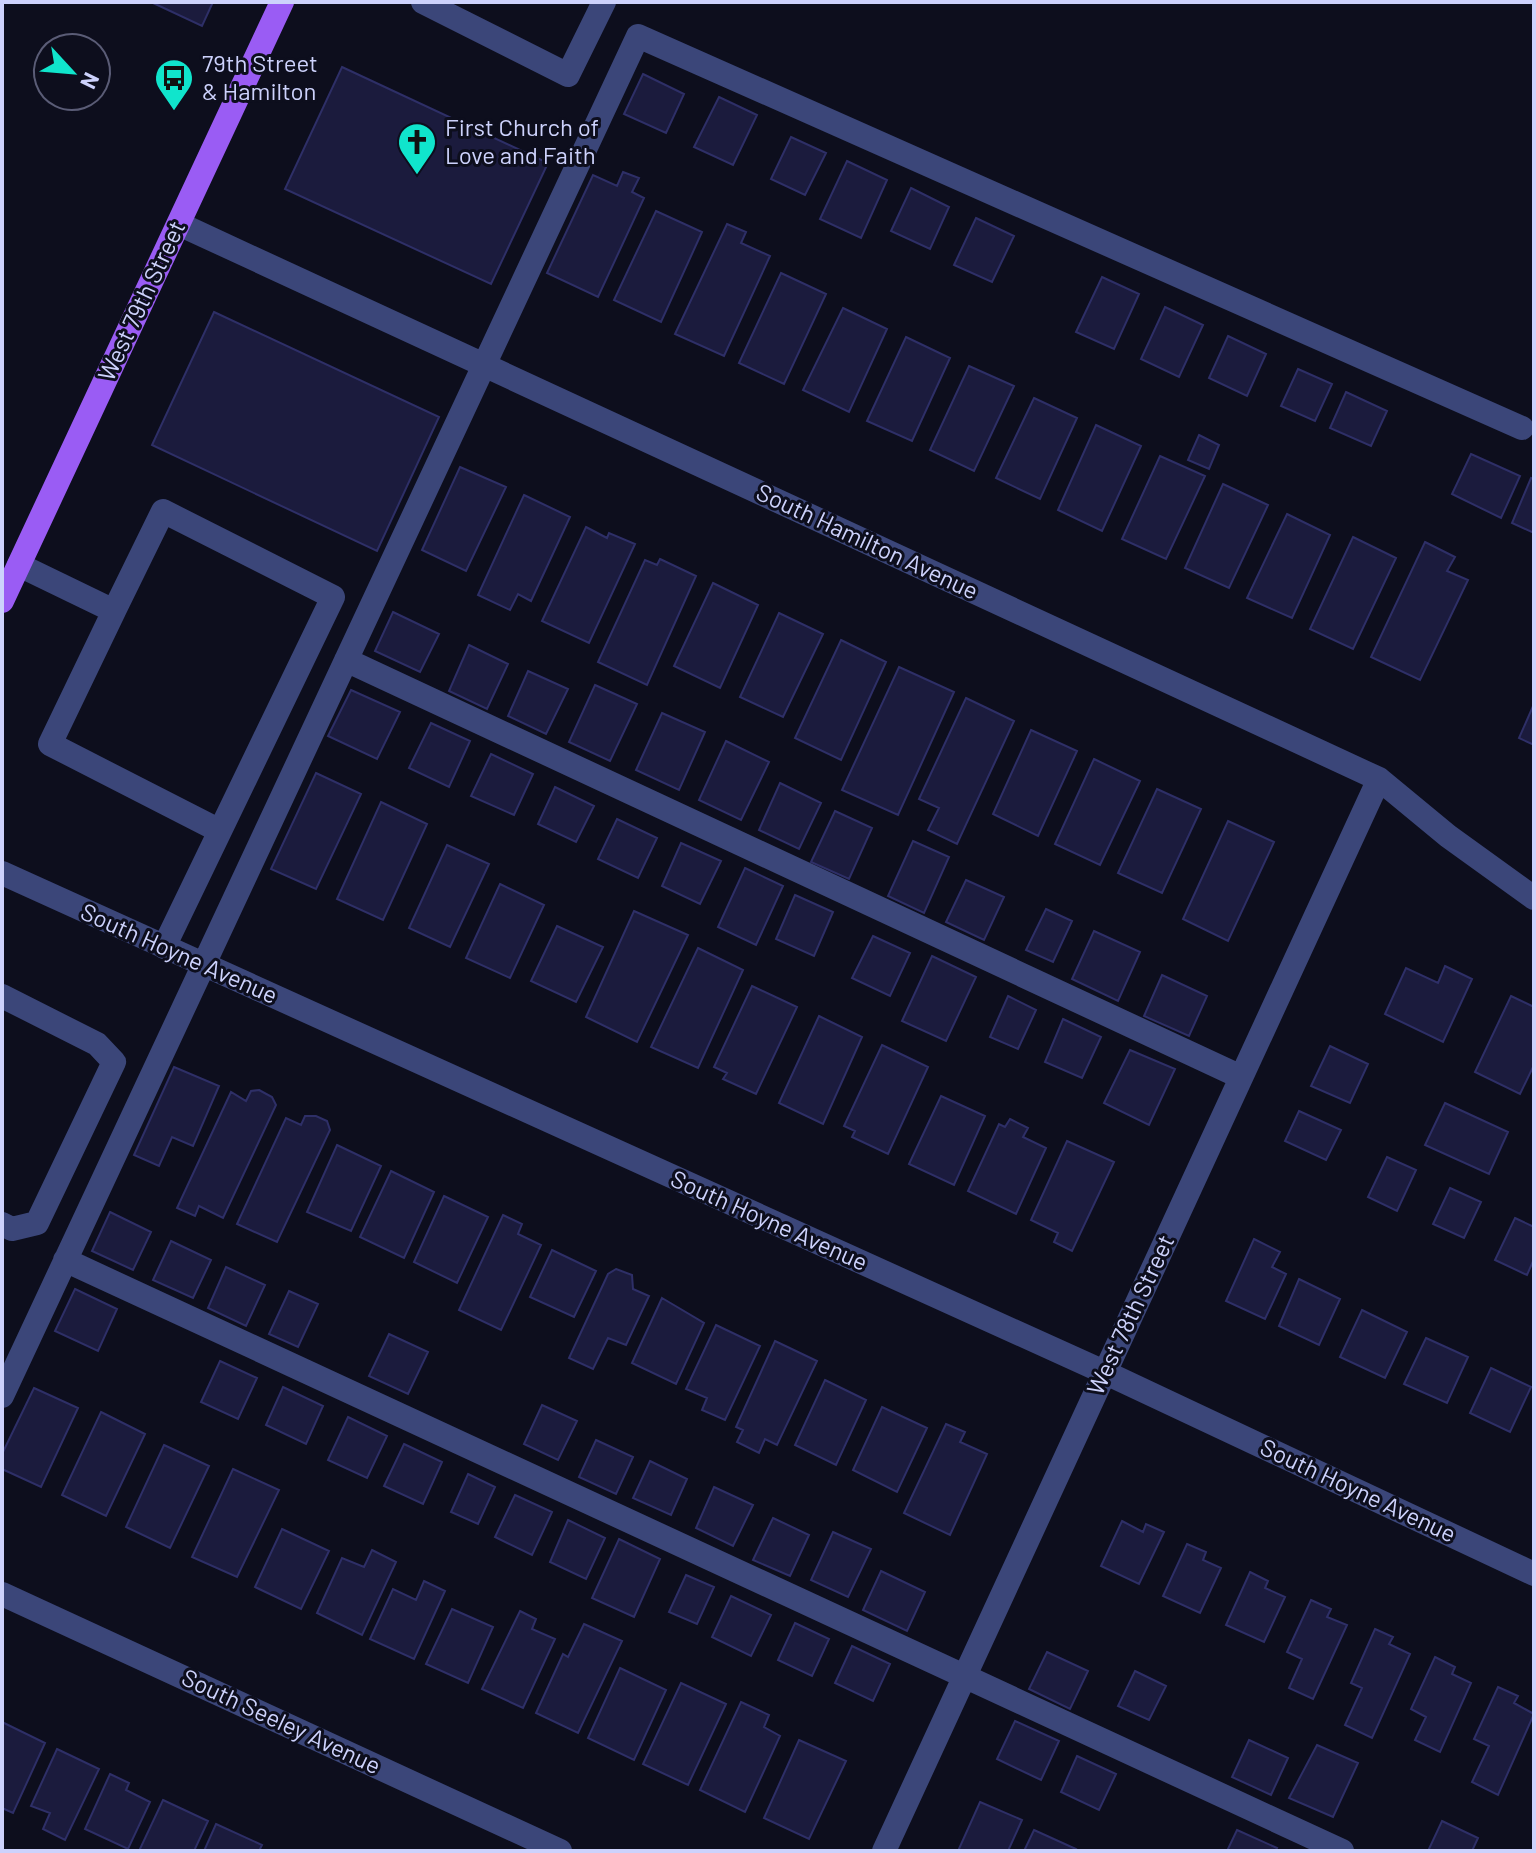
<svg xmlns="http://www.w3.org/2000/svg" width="1536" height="1853" font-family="Barlow,sans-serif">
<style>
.building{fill:#1b1b3d;stroke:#2e2f67;stroke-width:2}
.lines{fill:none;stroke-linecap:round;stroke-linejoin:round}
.minor{stroke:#3b4679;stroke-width:24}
.major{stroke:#9a5cf4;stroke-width:24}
.labels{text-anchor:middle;stroke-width:6;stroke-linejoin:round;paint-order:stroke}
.poi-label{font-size:24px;fill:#cdd2fc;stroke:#0d0e1d;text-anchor:start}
.street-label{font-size:24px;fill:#cdd2fc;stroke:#0d0e1d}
</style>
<rect width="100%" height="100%" fill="#0d0e1d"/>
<path class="building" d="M151,2H213L202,26Z
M342,67L548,163L491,284L285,189Z
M643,74L684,94L666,133L624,114Z
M719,97L757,115L733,165L694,147Z
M791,137L826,153L805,195L771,179Z
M847,161L887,180L861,238L820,219Z
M623,172L639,178L632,192L644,198L598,297L547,273L593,175L617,186Z
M911,188L949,207L930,249L891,231Z
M656,211L702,232L661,322L614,300Z
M976,218L1014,236L992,282L954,265Z
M727,224L746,232L741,243L770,256L724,356L675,334Z
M781,273L826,294L784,384L739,363Z
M1102,277L1139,294L1114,349L1076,332Z
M1165,307L1203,325L1179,377L1141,359Z
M843,308L887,329L849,412L803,390Z
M214,312L439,417L377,551L152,445Z
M1228,336L1266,354L1247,396L1209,378Z
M906,337L950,358L912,441L867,421Z
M969,366L1014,386L974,471L930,450Z
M1298,369L1332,384L1315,421L1281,406Z
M1346,392L1387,411L1371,446L1330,428Z
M1034,398L1077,418L1040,499L996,478Z
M1096,425L1141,446L1102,531L1058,510Z
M1199,435L1219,445L1209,469L1188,460Z
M1471,454L1520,476L1501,518L1452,494Z
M1160,456L1205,476L1166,559L1122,539Z
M460,467L506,487L466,571L422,550Z
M1531,478L1534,479V533L1512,523Z
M1223,484L1268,505L1229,588L1185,568Z
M524,495L570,517L531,601L518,594L510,610L478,595Z
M1287,514L1330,535L1292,618L1247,598Z
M586,527L607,538L609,533L635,544L589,643L542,621Z
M1353,537L1396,558L1353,649L1310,629Z
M1425,542L1455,557L1447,571L1468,580L1420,680L1371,657Z
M660,559L696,576L647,685L598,662L645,560L657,565Z
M713,583L758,605L720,688L674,666Z
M393,612L439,634L420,672L375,651Z
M779,613L823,634L783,717L740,697Z
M841,640L886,662L841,760L795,738Z
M469,645L508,664L487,709L449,691Z
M899,667L954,692L898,815L842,790Z
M528,671L568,689L546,734L508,716Z
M595,685L637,704L610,761L569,742Z
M351,690L400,712L377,759L328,736Z
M966,698L1014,721L957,844L928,830L939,808L919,799Z
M1534,704V745L1519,738Z
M662,713L705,732L679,790L636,770Z
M431,723L470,741L449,787L409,768Z
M1031,730L1077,751L1038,836L993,814Z
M726,741L769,762L741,820L699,800Z
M491,754L533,774L514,815L471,796Z
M1094,759L1140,781L1100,865L1055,844Z
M316,773L361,794L316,889L271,869Z
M780,783L821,803L799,849L759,830Z
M555,787L594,806L576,842L538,824Z
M1157,789L1201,809L1162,893L1118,873Z
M381,802L427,824L383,920L337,899Z
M835,811L872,828L849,879L811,862Z
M617,819L657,838L638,878L598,859Z
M1228,821L1274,842L1228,941L1183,919Z
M913,841L949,857L924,913L888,896Z
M681,843L721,861L700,904L662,886Z
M447,845L489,864L450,947L409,928Z
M745,868L783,886L756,945L718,927Z
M966,880L1004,897L984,940L946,922Z
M500,884L544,905L510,978L466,958Z
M795,895L833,912L814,956L776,939Z
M1046,909L1072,921L1053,962L1026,950Z
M634,911L688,935L637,1042L586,1017Z
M557,926L603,947L576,1002L531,981Z
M1094,931L1140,952L1118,1001L1072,979Z
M873,936L910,953L890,996L852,978Z
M698,948L743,970L698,1068L651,1047Z
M932,956L976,977L946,1041L902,1021Z
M1445,966L1472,979L1443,1042L1385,1014L1406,968L1438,983Z
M1162,975L1207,996L1189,1036L1144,1016Z
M752,986L797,1007L756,1094L723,1079L727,1073L714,1067Z
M1008,996L1036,1010L1018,1049L990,1037Z
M1511,996L1534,1007V1065L1520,1094L1475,1072Z
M819,1016L862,1037L823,1124L779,1103Z
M1063,1019L1101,1037L1082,1078L1045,1062Z
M882,1045L928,1067L888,1154L852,1137L855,1131L844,1126Z
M1330,1046L1368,1064L1350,1103L1311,1086Z
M1130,1050L1175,1069L1149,1125L1104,1103Z
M174,1067L219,1086L193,1146L172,1137L159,1166L134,1155Z
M259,1090L272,1097L276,1105L223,1218L199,1206L195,1216L177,1208L231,1092L246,1101L251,1091Z
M941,1096L985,1116L954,1185L909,1164Z
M1445,1103L1508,1132L1489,1174L1425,1145Z
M1299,1111L1341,1130L1326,1160L1285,1141Z
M305,1116H316L327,1121L330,1130L277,1242L237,1224L286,1118L301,1125Z
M1010,1119L1028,1128L1023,1137L1046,1148L1016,1214L968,1191L999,1124L1005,1127Z
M1067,1141L1114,1162L1072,1251L1054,1242L1058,1233L1031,1220Z
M337,1145L381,1166L351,1231L307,1212Z
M1387,1157L1416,1170L1397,1211L1368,1197Z
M391,1171L434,1192L404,1258L360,1237Z
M1450,1188L1481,1202L1464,1238L1433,1224Z
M444,1196L488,1217L457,1283L414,1262Z
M110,1212L151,1232L133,1270L92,1251Z
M503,1215L522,1224L518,1234L541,1245L501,1330L459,1310Z
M1515,1218L1534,1227V1259L1527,1275L1495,1260Z
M1254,1239L1280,1252L1272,1267L1286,1274L1265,1319L1226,1301Z
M171,1241L211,1260L193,1298L153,1280Z
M552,1250L596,1271L574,1317L530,1297Z
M226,1267L265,1285L246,1326L208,1308Z
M616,1269L632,1275L633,1289L649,1296L626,1345L608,1338L593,1369L569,1358L608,1274Z
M1299,1279L1340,1299L1319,1345L1279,1326Z
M75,1289L117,1309L98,1351L55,1331Z
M289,1291L318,1304L298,1347L269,1334Z
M662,1298L704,1323L676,1384L632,1363Z
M1362,1310L1407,1332L1385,1378L1340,1357Z
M716,1325L760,1346L725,1420L702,1410L707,1398L686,1389Z
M389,1334L428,1352L408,1394L369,1376Z
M1426,1338L1468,1357L1447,1403L1404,1384Z
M775,1341L817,1361L777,1445L765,1439L759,1453L737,1442L743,1430L736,1427Z
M220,1361L257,1378L238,1419L201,1402Z
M1491,1368L1531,1387L1510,1432L1470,1413Z
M825,1380L866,1400L836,1465L795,1445Z
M283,1387L323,1406L306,1444L266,1425Z
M34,1388L78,1408L41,1487L2,1469V1454Z
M542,1405L577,1421L558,1460L524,1444Z
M882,1407L927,1428L897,1492L853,1470Z
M101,1412L145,1434L106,1516L62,1495Z
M348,1417L387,1436L367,1478L328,1460Z
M946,1424L965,1432L960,1442L987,1454L950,1535L904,1513Z
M596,1440L633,1457L616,1494L579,1477Z
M404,1444L442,1462L423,1504L384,1486Z
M164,1445L209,1466L170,1548L126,1527Z
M650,1461L687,1479L671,1515L633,1498Z
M233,1469L279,1490L237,1577L192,1557Z
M468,1474L495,1487L478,1524L451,1512Z
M714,1487L753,1505L733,1546L696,1528Z
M515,1495L552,1512L532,1555L495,1537Z
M773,1518L809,1535L790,1576L753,1560Z
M568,1520L605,1538L586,1579L550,1562Z
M1122,1521L1143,1532L1146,1524L1164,1532L1139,1584L1101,1566Z
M282,1529L329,1551L301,1609L255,1587Z
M833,1532L871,1549L848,1597L811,1580Z
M619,1539L660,1559L634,1617L592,1598Z
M1187,1544L1206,1552L1203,1560L1221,1568L1200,1613L1163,1596Z
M372,1550L396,1562L362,1635L317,1613L342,1558L364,1567Z
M881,1571L925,1592L907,1631L863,1610Z
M1250,1572L1268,1581L1265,1588L1285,1597L1264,1642L1226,1625Z
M686,1575L714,1587L697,1624L669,1612Z
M424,1581L445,1591L414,1659L370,1639L393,1589L416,1600Z
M731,1596L771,1615L751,1656L712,1637Z
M1311,1600L1331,1609L1327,1617L1347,1625L1313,1699L1289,1688L1302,1659L1287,1652Z
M452,1609L493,1627L468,1683L426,1664Z
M520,1611L536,1619L532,1629L555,1639L523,1708L482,1689Z
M795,1623L829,1639L812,1676L778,1660Z
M584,1624L622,1641L578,1733L536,1713L563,1654L568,1657Z
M1375,1629L1393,1637L1389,1644L1410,1654L1372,1738L1345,1725L1362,1688L1351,1683Z
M852,1646L890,1664L873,1701L835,1683Z
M1047,1652L1088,1671L1070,1709L1029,1689Z
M1435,1657L1455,1667L1452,1674L1471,1683L1440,1752L1415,1740L1426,1717L1411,1709Z
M620,1668L666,1690L634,1760L588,1738Z
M1135,1671L1166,1686L1149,1720L1118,1706Z
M681,1683L726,1704L688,1785L643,1764Z
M1498,1687L1518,1696L1514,1703L1534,1714L1498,1795L1472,1782L1489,1746L1474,1739Z
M741,1702L769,1715L764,1727L780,1736L745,1812L700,1790Z
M1015,1721L1059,1741L1041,1780L997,1759Z
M2,1722L45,1743L13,1813L2,1808Z
M799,1740L846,1761L809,1839L764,1818Z
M1249,1740L1288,1758L1271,1795L1232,1777Z
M1317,1745L1358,1763L1333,1817L1289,1798Z
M57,1749L99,1769L65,1840L43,1829L50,1813L31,1806Z
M1077,1756L1116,1774L1099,1810L1061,1792Z
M110,1774L129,1783L126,1790L150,1802L128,1849L85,1829Z
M163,1800L208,1821L194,1851H139Z
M980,1802L1022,1820L1008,1851H958Z
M1442,1821L1478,1838L1472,1851H1428Z
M216,1824L262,1845L259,1851H204Z
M1034,1830L1076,1849L1075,1851H1024Z
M1237,1830L1277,1848L1275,1851H1227Z"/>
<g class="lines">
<path class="minor" d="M423,2L568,75L604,2
M179,224L1379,779L1448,836L1534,898
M19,565L114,611L163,511L333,597L164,947
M114,611L50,744L220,831
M346,660L1241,1077
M2,873L1104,1372L1534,1574
M2,996L97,1044L114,1062L37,1223L12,1229L2,1224
M65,1260L1342,1851
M2,1396L638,36L1522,428
M2,1594L560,1851
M884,1851L1379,779"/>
<path class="major" d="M2,601L282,2"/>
</g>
<defs>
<g id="bus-pin" transform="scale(2)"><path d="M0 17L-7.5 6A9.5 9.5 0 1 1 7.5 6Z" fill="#10e5cc" stroke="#0d0e1d"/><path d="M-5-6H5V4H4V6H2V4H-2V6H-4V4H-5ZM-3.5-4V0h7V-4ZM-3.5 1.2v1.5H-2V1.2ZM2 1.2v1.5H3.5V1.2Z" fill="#111"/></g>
<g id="church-pin" transform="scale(2)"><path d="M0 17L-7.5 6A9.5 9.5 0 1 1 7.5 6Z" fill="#10e5cc" stroke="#0d0e1d"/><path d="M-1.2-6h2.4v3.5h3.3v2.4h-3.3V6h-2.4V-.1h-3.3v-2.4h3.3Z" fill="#111"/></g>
</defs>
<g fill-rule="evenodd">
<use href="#bus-pin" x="174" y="78"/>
<use href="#church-pin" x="417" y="142"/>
</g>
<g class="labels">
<g class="poi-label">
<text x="202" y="72">79th Street<tspan x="202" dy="28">&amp; Hamilton</tspan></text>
<text x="445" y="136">First Church of<tspan x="445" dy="28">Love and Faith</tspan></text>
</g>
<g class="street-label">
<text transform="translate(142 301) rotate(-65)" y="8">West 79th Street</text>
<text transform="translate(867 542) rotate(25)" y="8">South Hamilton Avenue</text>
<text transform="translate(179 954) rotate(24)" y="8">South Hoyne Avenue</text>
<text transform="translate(769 1221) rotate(24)" y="8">South Hoyne Avenue</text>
<text transform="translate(1131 1315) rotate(-65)" y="8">West 78th Street</text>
<text transform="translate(1358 1491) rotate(25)" y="8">South Hoyne Avenue</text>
<text transform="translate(281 1722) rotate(25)" y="8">South Seeley Avenue</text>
</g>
</g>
<rect width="1536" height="1853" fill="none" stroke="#cdd2fc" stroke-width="8"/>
<g transform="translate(72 72) rotate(116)"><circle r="38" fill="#0d0e1d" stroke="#5a5c76" stroke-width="2"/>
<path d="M0-6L14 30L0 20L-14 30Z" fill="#10e5cc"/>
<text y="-12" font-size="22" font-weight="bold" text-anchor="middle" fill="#cdd2fc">N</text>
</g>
</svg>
